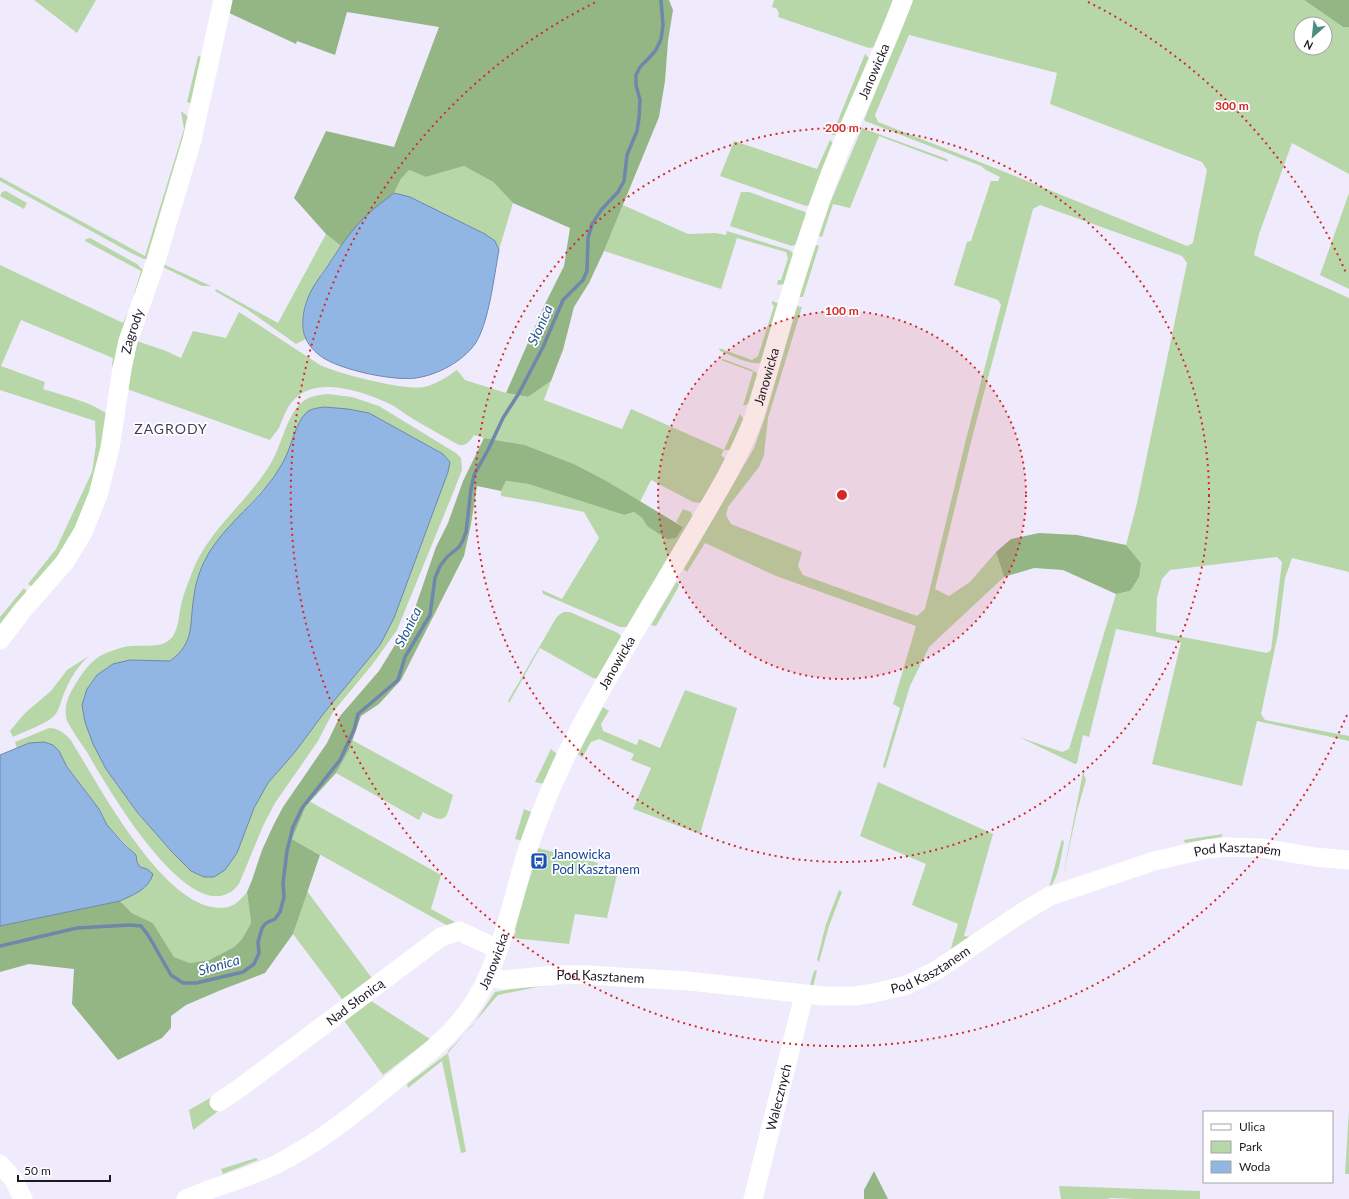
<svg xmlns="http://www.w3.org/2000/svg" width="1349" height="1199" font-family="Lato,sans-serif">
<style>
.green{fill:#b7d7a9;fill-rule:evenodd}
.forest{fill:#94b685}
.water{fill:#91b6e4;stroke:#6e87aa}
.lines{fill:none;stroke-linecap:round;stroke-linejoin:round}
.stream{stroke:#6e87aa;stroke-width:3.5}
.minor{stroke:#fff;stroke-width:19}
.ring{fill:none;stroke:#d62828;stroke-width:2;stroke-dasharray:2 4}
.labels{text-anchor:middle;stroke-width:3.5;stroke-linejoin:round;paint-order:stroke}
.street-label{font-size:13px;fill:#1c1923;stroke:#fff}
.transit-label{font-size:13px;fill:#164399;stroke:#fff;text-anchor:start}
.water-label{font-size:14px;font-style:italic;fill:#26568f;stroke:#fff}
.neighbourhood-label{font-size:14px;letter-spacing:1px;fill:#433c53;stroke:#fff}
.centre{fill:#d62828;stroke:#fff;stroke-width:2}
.ring-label{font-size:12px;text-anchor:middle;font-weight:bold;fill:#d62828;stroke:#fff;stroke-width:3.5;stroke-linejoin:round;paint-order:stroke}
</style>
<rect width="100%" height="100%" fill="#f0ebfc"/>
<path class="green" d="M34,0H96L77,33Z
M774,0H895L876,47L869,48L778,17L779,14L777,9L772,7Z
M913,0H1304L1343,27H1349V174L1292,143L1259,234L1254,255L1349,298V572L1292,558L1285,578L1278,634L1261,714L1265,720L1349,736V741L1257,721L1242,786L1152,764L1181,642L1116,629L1089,737L1083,735L1077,763L1075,764L1019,737L1062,752L1069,749L1116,594L1130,591L1141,563L1126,545L1137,503L1187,263L1182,256L1040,205L1033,209L972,438L935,589L949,596L970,582L996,552L1004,577L929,647L910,686L885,769L883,766L900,708L893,704L916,626L776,576L705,543L687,572L684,569L754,448L765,417L797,306L802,307L768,418L764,455L759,467L728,507L726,515L731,524L802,552L798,566L803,575L917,616L925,609L966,439L1001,305L998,300L954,285L967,242L971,241L991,181H998L1000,177L986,170L981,166L865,121L864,120ZM1301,24H1325V48H1301ZM909,35L1057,73L1050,104L1202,162L1207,170L1193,243L1187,246L995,168L878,122L875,115ZM1277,557L1282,562L1271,650L1267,653L1156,632L1157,598L1162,579L1170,570Z
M865,54L870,59L836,135H832Z
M198,56L206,58L195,105L187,102Z
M181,111L190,118L149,259H144L133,254L0,181V177L145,256L184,129Z
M862,128L947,159L948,162L879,136L850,208L833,204L822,237L819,236L830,203Z
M830,140L833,143L809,205L806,206L720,176L734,141L817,169Z
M464,166L493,182L513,203L499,250L495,241L410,197L394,193L401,179L409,170L426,177Z
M6,191L27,203L24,209L0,196L2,192Z
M741,192H749L805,212L807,214L795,245L792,246L730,226Z
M1349,193V289L1320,275Z
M623,205L688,234L715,233L726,235L727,231L789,250L792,252L794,256L784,284L777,285L778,280H781L788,258L786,252L737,238L721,289L604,251Z
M326,234L341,246C326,269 303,294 302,324C302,329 304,334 306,339L296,344L248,310L215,291L216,289L278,323Z
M90,238L137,264L145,272L139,295L134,294L141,271L85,241L86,239Z
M816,245L819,246L803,297H799Z
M163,264L211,286H202L163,267Z
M0,265L123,323L127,314L131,315L116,364L112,366L113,358L21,320L1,366L45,382L43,389C61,395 96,403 109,416L89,509L35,589L28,584L56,549L92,472L96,445L95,421L0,390Z
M772,301L778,303L762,362C753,367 730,355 720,351L719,348L752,360L758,356L774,306L772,304Z
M239,312L320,365C339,374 406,391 424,387C437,384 447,377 457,370L465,380L506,393L528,397L551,381L544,400L622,429L631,409L724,450L740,414L746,422L733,450H724L721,455L727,461L703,500L700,503L693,502L651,480L640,502L603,479L574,464L525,445L484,438L474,435C470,441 467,446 459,445C443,436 428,428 413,419C406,415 398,408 390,404C366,393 321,376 297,397C287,405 284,416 279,428C276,432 273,436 270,440L127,389L137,341L166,351L181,358L193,331L226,338Z
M723,359L750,369L757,373L758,377L748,404L743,406L753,372L721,360Z
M328,394L352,397L379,406L456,453L461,458L462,470L451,498L397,630L372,665L333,712L318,741L275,803L263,826L239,884C195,941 104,782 87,752C80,742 73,732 67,721C63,708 68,696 75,685C82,673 91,660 104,654C110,651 117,649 124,647C141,643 167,652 175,632C179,623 179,614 181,605C184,592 190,578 195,565C213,526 249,500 271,463C281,446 286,420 298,406C305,397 317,395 328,394ZM369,413L443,454L450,462L448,472L394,618L295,752L268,783L254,808L237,853L172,852L137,812L106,769L130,660L170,661L180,654L186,645L191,629L194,595L203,564L215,543L270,482L284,462L299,423Z
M506,481L528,484L624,515L634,512L642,518L647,526L683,527L676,522L683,509L691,512L692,515V518L629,627H620L543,594L542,590L562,599L599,538L584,512L537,502L501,496V491Z
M677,581L679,585L678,588L656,626L651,625Z
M24,588L29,595L0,624V617Z
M564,612H570L618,633L624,639L601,679L593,678L540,648L509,703L508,701L556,618L560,614Z
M89,656C78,666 71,677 65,691C61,699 60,710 54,716C46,724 23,732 13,737L10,731L25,713L51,691L67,670Z
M685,690L737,708L700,834L633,809L651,768L631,760L634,754L599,739L591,742L582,758L578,754L603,707L609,711L601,724L603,731L637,745L639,739L660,748Z
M49,728C58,728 63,732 70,739C97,781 168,920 228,907C236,905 242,898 247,892L251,923L242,939L234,947L209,960L190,963L174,957L153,923L132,913L120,901L136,893L147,869L140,867L137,862L136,855L107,825L99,809L67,767L59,751L53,745L44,742L29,743L17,749L15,742Z
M352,740L453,795C446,818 448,826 423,812L419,820L336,773L349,750Z
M551,749L559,756L545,784L535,782Z
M1083,772L1086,780L1077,811L1064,872V871Z
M878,782L993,834L964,936L972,937L992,922L990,928C977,937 963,946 949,955C936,964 925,973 910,979C880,991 845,991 813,991L810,985L814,971L817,970L813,987C849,988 886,987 920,972C930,967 940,961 949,955L958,924L912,905L926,864L860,836Z
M309,801L441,875L431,909L488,940L464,930L452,923L448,926L292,839L306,806Z
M524,809L533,813L523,841L515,839Z
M1223,834L1221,837L1185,843L1184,840Z
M1062,839L1064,842C1061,855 1059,879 1049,888Z
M538,848L598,863L596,869L617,875L607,918L575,914L569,944L513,938L516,931L514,930L534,864H537L540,857L536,855Z
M839,890L842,892L829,926L819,962L817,960L826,924Z
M307,891L374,981L345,1003L293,934Z
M544,980C629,978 712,987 796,998L799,1003L750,1199H747L794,1002L644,986L551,984L498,995L448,1053L466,1152L461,1153L442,1061L408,1088L407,1084L448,1053V1051L472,1026L495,992L517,988L516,983Z
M368,999L430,1039L383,1075L343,1019Z
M219,1093L221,1109L193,1130L189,1110Z
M1349,1110V1174H1345Z
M256,1158L258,1160L223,1174L221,1169Z
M1059,1186L1200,1191V1199H1134L1110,1198L1108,1199H1061Z"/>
<path class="forest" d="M230,0H669L673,10L668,41L665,81L659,117L604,251L589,283L574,307L563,350L551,381L528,397L506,393L544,306L564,266L570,228L513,203L493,182L464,166L426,177L409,170L401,179L394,193L364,218L341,246L326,234L294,198L326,131L394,147L439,27L347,12L335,55L297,41L296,44L227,12Z
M1304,0H1349V27H1343Z
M484,438L525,445L574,464L603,479L683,527L676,538L667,539L647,526L642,518L634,512L624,515L528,484L506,481L501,491L477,486L471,524L464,556L401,680L379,704L361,716L349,750L336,773L306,806L292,839L320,855L293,934L265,973L221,990L186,1005L171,1016V1028L162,1038L118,1060L72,1004L74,969L29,964L0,972V926L120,901L132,913L153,923L174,957L190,963L209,960L234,947L242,939L251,923L247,892L252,880L262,850L274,824L283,807L327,743L340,716L379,671L404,630L414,611L436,547L448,523L463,481Z
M1039,533L1077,535L1126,545L1141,563L1139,577L1130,591L1116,594L1063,570L1034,568L1004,577L996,552L1011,539Z
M874,1171L888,1199H864V1190Z"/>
<path class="water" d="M394,193L410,197L485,234L495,241L499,250C494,276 489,323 475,344C462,362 437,375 416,378C394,381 347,371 327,360C319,356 310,348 306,339C300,327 303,310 308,298C312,287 320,277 327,267C338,250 349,233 363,219C372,209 384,201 394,193Z
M324,407L348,409L369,413L443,454L450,462L448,472L394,618L380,645L324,713L295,752L268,783L254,808L237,853L225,870L214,877H204L191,871L172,852L137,812L106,769L93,744L85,722L82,705L87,689L97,675L113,664L130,660L170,661C196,642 189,623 194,596C195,586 199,573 203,564C218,531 249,510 270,482C275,476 278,470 282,464C291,450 295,422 307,412C312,408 319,408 324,407Z
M44,742L53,745L59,751L67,767L99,809L107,825L124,844L136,855L137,862L140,867L147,869L153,874C149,889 133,895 120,901L0,926V755L29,743Z"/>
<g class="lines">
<path class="stream" d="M0,946L77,928L130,925L141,926L148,935L171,975L183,983H196L243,972L254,964L259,953L258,942L262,928L266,923L275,919L280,912L284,897L283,883L287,851L293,827L302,808L340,760L354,730L358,714L398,680L405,657L430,615L435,578L440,566L447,557L459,547L463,540L466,532L471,489L474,475L488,450L503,418L519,393L543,347L563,300L583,280L587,271L588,238L592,224L602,209L618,192L624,181L627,155L637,131L639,118L640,100L636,85V75L640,67L648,59L656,50L661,39L663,25L661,0"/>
<g class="minor">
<path id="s1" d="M0,640L22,611L65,562L83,532L98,495L110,448L122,369L128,341L154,267L192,140L223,0"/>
<path id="s2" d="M488,977L504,980L557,975H587L687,981L824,996H855L874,993L907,985L937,970L1023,912L1050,896L1154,861L1207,849L1227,847L1262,848L1315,857L1349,860"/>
<path id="s3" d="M219,1102L244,1085L441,937L459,931L498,949"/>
<path d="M0,1164L14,1180L23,1199"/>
<path id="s4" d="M186,1199C215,1186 246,1179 275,1165C317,1144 352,1116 387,1087C427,1054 467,1026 488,976C504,940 513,899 524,861C538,816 557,772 579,730C613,666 651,605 688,542C712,502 737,462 754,417C778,341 797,263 825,188C848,124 879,64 903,0"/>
<path id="s5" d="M753,1199L804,995"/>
</g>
</g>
<circle cx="842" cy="495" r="184" fill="#d62828" fill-opacity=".12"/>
<g class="ring">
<circle cx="842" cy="495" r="184"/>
<circle cx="842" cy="495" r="367"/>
<path d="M1347 715A551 551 0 1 1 596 2M1088 2A551 551 0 0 1 1347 275"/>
</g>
<defs>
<g id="bus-square" transform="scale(0.9)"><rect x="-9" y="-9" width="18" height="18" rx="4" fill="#1a4fb4" stroke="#fff"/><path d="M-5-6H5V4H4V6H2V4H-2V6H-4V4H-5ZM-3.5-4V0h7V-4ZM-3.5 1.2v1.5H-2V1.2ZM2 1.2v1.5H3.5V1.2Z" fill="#fff"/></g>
</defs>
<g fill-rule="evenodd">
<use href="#bus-square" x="539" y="861"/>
</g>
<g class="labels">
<g class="street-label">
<text dy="5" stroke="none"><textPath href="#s4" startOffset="1372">Janowicka</textPath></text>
<text dy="5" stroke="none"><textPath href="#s1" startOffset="344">Zagrody</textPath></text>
<text dy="5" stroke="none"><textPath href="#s4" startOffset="1048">Janowicka</textPath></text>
<text dy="5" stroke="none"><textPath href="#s4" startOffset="724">Janowicka</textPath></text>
<text dy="5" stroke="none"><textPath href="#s2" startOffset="785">Pod Kasztanem</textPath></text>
<text dy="5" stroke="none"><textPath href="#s4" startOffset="400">Janowicka</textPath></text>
<text dy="5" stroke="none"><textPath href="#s2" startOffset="449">Pod Kasztanem</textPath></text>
<text dy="5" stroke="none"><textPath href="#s2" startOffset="113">Pod Kasztanem</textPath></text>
<text dy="5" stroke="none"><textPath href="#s3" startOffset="169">Nad Słonicą</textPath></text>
<text dy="5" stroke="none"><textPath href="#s5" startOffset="105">Walecznych</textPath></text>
</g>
<g class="transit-label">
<text x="552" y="859">Janowicka<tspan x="552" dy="15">Pod Kasztanem</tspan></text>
</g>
<g class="water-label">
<text transform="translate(540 325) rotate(-66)" y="5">Słonica</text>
<text transform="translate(408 627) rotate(-63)" y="5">Słonica</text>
<text transform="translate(219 965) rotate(-16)" y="5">Słonica</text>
</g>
<g class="neighbourhood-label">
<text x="171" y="434">ZAGRODY</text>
</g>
</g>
<circle cx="842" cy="495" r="6" class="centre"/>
<g class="ring-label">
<text x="1232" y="110">300 m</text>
<text x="842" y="132">200 m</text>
<text x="842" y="315">100 m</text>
</g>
<rect x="1203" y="1111" width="130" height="72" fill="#ffffff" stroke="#a4a3a7"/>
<rect x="1211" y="1124" width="20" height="6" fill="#ffffff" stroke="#a4a3a7"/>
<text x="1239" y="1131" font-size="12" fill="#1c1923">Ulica</text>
<rect x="1211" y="1141" width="20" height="12" fill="#b7d7a9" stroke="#a4a3a7"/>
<text x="1239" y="1151" font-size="12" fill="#1c1923">Park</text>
<rect x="1211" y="1161" width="20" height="12" fill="#91b6e4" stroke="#a4a3a7"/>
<text x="1239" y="1171" font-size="12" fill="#1c1923">Woda</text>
<g transform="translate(1313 36) rotate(207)"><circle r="19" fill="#ffffff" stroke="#a4a3a7"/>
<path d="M0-3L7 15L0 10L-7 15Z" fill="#498e83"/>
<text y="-6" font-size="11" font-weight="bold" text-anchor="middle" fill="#1c1923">N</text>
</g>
<path d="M18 1175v6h92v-6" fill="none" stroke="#1c1923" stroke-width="2"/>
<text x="24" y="1175" font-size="12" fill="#1c1923" stroke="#ffffff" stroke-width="3" paint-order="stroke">50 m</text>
</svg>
